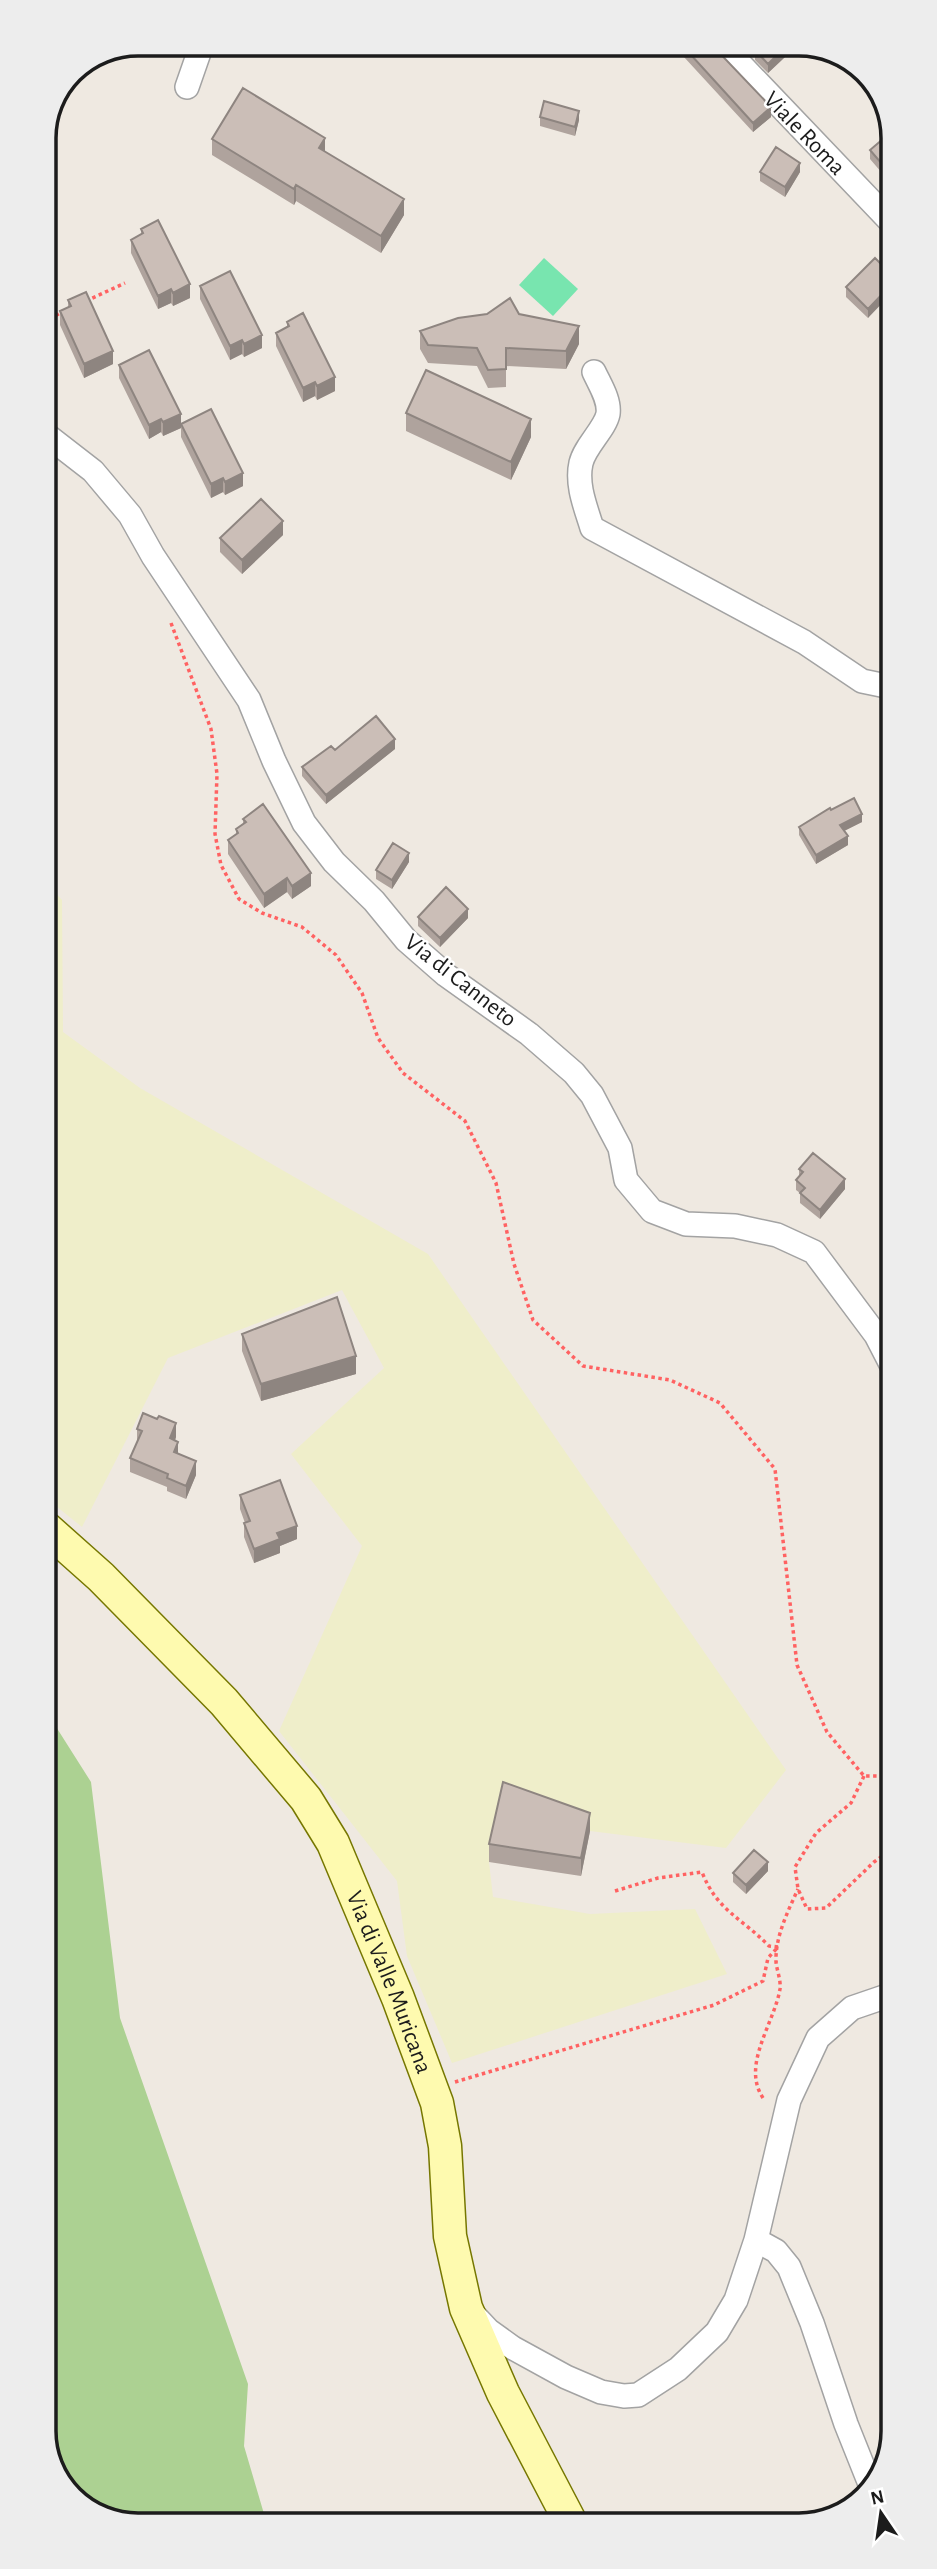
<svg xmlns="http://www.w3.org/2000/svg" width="937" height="2569" font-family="'Alegreya Sans',sans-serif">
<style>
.farmland{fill:#efeeca}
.forest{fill:#acd192}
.pitch{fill:#78e5af}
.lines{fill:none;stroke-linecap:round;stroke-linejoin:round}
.street-casing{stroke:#a3a3a3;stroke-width:26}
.secondary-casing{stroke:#767700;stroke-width:35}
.path{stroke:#ff6262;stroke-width:3.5;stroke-dasharray:3.5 3.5;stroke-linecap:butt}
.street{stroke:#fff;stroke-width:23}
.secondary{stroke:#fefaaf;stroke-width:32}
.wall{fill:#afa39d}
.shaded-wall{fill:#8e8580}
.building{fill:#cbbeb7;stroke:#8e8580;stroke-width:2}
.labels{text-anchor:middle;stroke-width:5;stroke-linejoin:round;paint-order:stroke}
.street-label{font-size:24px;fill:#1c1c1c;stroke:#fff}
.rim{fill:none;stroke:#1c1c1c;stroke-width:3.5}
</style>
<rect width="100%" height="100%" fill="#efe9e1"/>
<path class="farmland" d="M45,882L62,900L63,1032L140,1088L428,1254L786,1770L726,1848L590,1831L489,1862L493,1897L590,1914L695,1909L727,1974L452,2063L407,1956L397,1881L279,1731L362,1546L291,1454L384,1368L342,1290L168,1358L82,1527L46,1498Z"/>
<path class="forest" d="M46,1711L91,1782L120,2018L248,2384L244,2446L267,2524L132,2525L81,2505L47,2455Z"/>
<path class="pitch" d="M544,258L578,289L553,316L519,285Z"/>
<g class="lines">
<g class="street-casing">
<path id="street" d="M721,44L890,221
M187,87L202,44
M594,372C600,385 610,400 608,414C605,429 585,446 581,463C576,485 586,508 592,528L804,642L862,681L891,687
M44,433L93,471L130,515L153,556L249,700L274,761L304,823L334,862L374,901L406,940L446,975L529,1034L574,1073L592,1095L620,1148L626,1180L652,1211L686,1224L735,1226L777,1235L814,1252L876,1335L892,1366
M756,2240L776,2251L789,2267L812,2323L846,2424L872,2489
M472,2313L488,2330L513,2348L566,2377L601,2392L624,2396L638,2395L678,2369L717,2332L736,2300L756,2240L789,2100L818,2038L852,2008L893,1994"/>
</g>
<g class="secondary-casing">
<g id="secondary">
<path id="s1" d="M46,1528L101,1577L224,1702L306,1799L333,1843L398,1998L437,2103L445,2146L450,2236L466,2308L503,2393L571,2523"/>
</g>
</g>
<path class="path" d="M86,301L125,283
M44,323L63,311
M171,623L211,729L217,774L215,834L221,865L239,899L262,913L302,927L336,955L362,993L378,1038L403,1073L465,1121L496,1183L514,1264L533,1320L583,1366L670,1380L720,1403L775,1469L797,1665L827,1732L864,1776H892
M864,1776L851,1803L816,1833L795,1867L798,1889L807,1909L826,1908L874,1862L892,1849
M615,1891L658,1878L702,1872C717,1911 742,1918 769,1946L778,1947
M455,2082L714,2005L763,1981L768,1958L778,1947
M763,2098C741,2065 774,2024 780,1989C781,1980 777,1971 776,1962C775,1937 788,1911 798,1889"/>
<use href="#street" class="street"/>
<use href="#secondary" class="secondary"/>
</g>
<path class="wall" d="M672,44H711L771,117L753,132Z
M755,50L785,57L768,73L755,60Z
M540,117L579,120L575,136L540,126Z
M890,133V179L888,180L870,159V150Z
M212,139L325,151L404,215L381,253L296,201L294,205L212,155Z
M760,172H800L785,197L760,181Z
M141,229L190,298L173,306L171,303L158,309L131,253V240L141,234Z
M890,273L868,318L846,297V287Z
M200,286L262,348L244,357L242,354L230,360L200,299Z
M68,300L113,364L84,378L60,325V311L68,307Z
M519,314L579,344L566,369L506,366V387L488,388L477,366L428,363L420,349V331Z
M287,322L335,391L317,400L315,396L303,402L276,346V333L287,327Z
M119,365L181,428L163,436L161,432L149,439L119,378Z
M406,413L531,437L511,480L406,431Z
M181,424L243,486L225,495L223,492L211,498L181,437Z
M283,535L242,574L220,552V538Z
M395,749L326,804L302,776V767Z
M831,810L862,822L844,831L848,845L816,864L799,835V827Z
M243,819L311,886L292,899L287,892L264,908L228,854V840L236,835V829L243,824Z
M409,862L392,889L376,879V870Z
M418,917L468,918L440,947L418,926Z
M799,1169L845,1189L820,1219L800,1203V1193L796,1190V1180L799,1176Z
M242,1334L356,1374L261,1401L242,1351Z
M137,1429L176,1437L175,1441L178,1454L196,1475L186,1499L167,1491V1487L130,1472V1458L137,1443Z
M240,1495L297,1539L280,1546V1553L254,1563L244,1537V1523H245L240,1509Z
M590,1831L581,1876L489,1862V1844Z
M768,1871L746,1894L733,1882V1873Z"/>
<path class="shaded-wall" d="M785,47V57L768,73V64Z
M771,107V117L753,132V123Z
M579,111V120L575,136V127Z
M325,138V154L319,148Z
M800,163V172L785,197V187Z
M296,185V201L294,205V189Z
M404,199V215L381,253V236Z
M190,284V298L173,306V293Z
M890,286V295L868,318V309Z
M171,289V303L158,309V296Z
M579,326V344L566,369V351Z
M262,335V348L244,357V344Z
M242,340V354L230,360V346Z
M113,351V364L84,378V364Z
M335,377V391L317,400V386Z
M315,382V396L303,402V388Z
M181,414V428L163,436V422Z
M161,419V432L149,439V425Z
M531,419V437L511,480V462Z
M243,473V486L225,495V482Z
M223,478V492L211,498V484Z
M283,521V535L242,574V560Z
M395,739V749L326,804V795Z
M862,814V822L840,833V825Z
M848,836V845L816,864V855Z
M409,853V862L392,889V880Z
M311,873V886L292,899V886Z
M287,878V892L264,908V894Z
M468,909V918L440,947V938Z
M845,1179V1189L820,1219V1210Z
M356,1356V1374L261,1401V1384Z
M176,1423V1437L170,1452V1438Z
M178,1442V1456L174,1452Z
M196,1461V1475L186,1499V1486Z
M297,1526V1539L280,1546V1553L254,1563V1549L277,1533Z
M590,1813V1831L581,1876V1858Z
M768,1862V1871L746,1894V1885Z"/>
<path class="building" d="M681,44H711L771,107L753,123Z
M762,44H782L785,47L768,64L755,50Z
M243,88L325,138L319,148L404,199L381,236L296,185L294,189L212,139Z
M544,101L579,111L575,127L540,117Z
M890,133V170L888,171L870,150Z
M776,147L800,163L785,187L760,172Z
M158,220L190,284L173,293L171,289L158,296L131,240L143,233L141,229Z
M875,258L890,273V286L868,309L846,287Z
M230,271L262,335L244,344L242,340L230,346L200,286Z
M86,292L113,351L84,364L60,311L71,306L68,300Z
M510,298L519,314L579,326L566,351L506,348V369L488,370L477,348L428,345L420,331L458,318L487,314Z
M303,313L335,377L317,386L315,382L303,388L276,333L289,326L287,322Z
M149,350L181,414L163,422L161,419L149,425L119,365Z
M426,370L531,419L511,462L406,413Z
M211,409L243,473L225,482L223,478L211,484L181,424Z
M261,499L283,521L242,560L220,538Z
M376,716L395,739L326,795L302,767L331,746L335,750Z
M854,798L862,814L840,825L848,836L816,855L799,827L830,808L831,810Z
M263,804L311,873L292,886L287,878L264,894L228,840L238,833L236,829L246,822L243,819Z
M393,843L409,853L392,880L376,870Z
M446,887L468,909L440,938L418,917Z
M813,1153L845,1179L820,1210L800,1193L805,1188L796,1180L803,1172L799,1169Z
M337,1297L356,1356L261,1384L242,1334Z
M143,1413L157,1419L159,1416L176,1423L170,1438L178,1442L174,1452L196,1461L186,1486L167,1478L168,1474L130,1458L142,1431L137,1429Z
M280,1480L297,1526L277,1533L280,1539L254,1549L244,1523L250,1521L240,1495Z
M503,1782L590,1813L581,1858L489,1844Z
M754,1850L768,1862L746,1885L733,1873Z"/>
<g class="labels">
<g class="street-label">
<text transform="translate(805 133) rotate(46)" y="8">Viale Roma</text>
<text transform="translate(461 980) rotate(38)" y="8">Via di Canneto</text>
<text dy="8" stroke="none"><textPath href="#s1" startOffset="578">Via di Valle Muricana</textPath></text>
</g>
</g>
<path d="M0 0H937V2569H0ZM138 56H799A82 82 0 0 1 881 138V2431A82 82 0 0 1 799 2513H138A82 82 0 0 1 56 2431V138A82 82 0 0 1 138 56Z" fill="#ededed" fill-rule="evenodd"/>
<path class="rim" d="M138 56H799A82 82 0 0 1 881 138V2431A82 82 0 0 1 799 2513H138A82 82 0 0 1 56 2431V138A82 82 0 0 1 138 56Z"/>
<g transform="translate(881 2513) rotate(347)" stroke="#ffffff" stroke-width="5" paint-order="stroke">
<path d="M0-5L12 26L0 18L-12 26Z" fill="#1c1c1c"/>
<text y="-10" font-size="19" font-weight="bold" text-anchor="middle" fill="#1c1c1c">N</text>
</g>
</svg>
